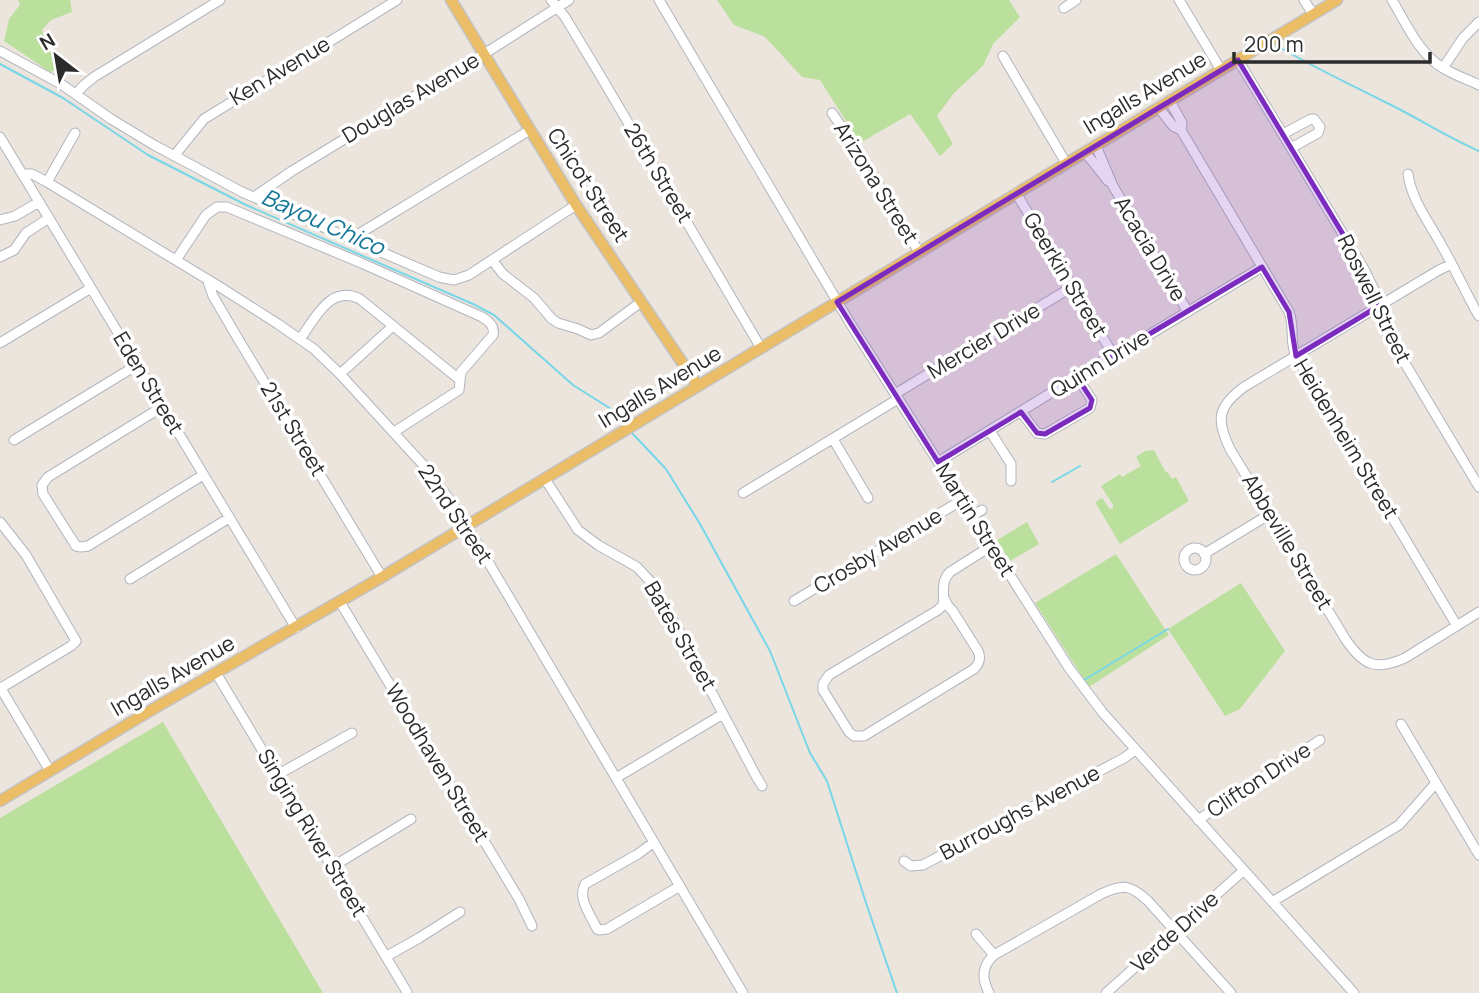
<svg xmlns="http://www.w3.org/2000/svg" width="1479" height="993" font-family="Manrope,sans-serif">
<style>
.green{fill:#bbe09e}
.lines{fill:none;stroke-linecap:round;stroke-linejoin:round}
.stream{stroke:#77d6e8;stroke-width:2}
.minor-casing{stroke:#b1b5be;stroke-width:11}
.major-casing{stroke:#c4c4c4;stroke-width:13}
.minor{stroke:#fff;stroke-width:9}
.major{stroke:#eabd66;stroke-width:10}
.marked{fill:#7b2cbf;fill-opacity:0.2;stroke:#7b2cbf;stroke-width:5;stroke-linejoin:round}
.labels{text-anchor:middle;stroke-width:7;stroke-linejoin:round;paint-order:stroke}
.street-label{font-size:21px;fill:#2b2b2b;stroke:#fff}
.water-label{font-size:23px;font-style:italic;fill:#147696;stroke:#fff}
</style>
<rect width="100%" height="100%" fill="#ece5de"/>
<path class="green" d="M18,0H70L72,12L51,20L42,30L48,49L61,68L50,72L4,41L9,19L20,5Z
M717,0H1009L1020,17L993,44L983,66L954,93L937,116L953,144L940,156L910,114L860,143L820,80L802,77L765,37L734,25Z
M1154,450L1165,471L1168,473L1172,479L1176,477L1189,501L1120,544L1095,502L1102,498L1110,509L1113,508V505L1101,486L1120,474L1122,477L1141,466L1136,457L1145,451Z
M1027,522L1039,544L1010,561L997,540Z
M1116,554L1169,635L1089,687L1035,603Z
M1241,583L1285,651L1240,709L1225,716L1168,629Z
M163,722L323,993H0V818Z"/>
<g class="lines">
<path class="stream" d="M1276,45C1312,67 1350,84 1387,103C1418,118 1447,137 1479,151
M0,64L63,98L148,155L246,205L473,304L494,315L573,385L619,414L624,421
M632,433L666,469L700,524L770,651L810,753L827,781L866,903L897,993
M1052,482L1080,466
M1084,680L1168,629"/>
<g class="minor-casing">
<path id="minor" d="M551,0L565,17L597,70L761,348
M659,0L850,323L1069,668L1103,713L1354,993
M1179,0L1221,70
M1304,0L1313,14
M1392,0C1406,23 1419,54 1443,68C1454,75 1467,79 1479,85
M1064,8L1076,0
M0,51L61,84L111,119L154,145L242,192L439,277L454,280L469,275L576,205
M1003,56L1066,163
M1238,60L1364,269L1376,294L1384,325L1388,335L1479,487
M1443,68L1463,38L1479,22
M77,93L83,86L94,77L220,0
M1170,101L1182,123L1181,130L1289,312C1295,327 1289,342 1296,356L1457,626
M1159,108L1173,126L1181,130
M832,113L857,149L919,252
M1283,134L1311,119H1314L1320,127L1318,133L1291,148
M0,137L296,628
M1096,146L1113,186L1188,312
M1085,152L1108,181
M174,156L204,119L397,0
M22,174H32L47,182L220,287L278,324L314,349L340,374L426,468L452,503L467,526L743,993
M1408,174C1412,202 1430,223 1443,248C1456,270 1466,294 1479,316
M47,182L75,133
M1016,193L1114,356
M254,197L292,171L484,54L569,0
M0,220L15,216L39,202
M354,239L357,235L530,130
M0,257L14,250L26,233L49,218
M176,260L206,215L217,207H227L359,262L482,317C489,321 495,326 493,335L461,372L459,390L394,432
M492,260L503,274L534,298L552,319L558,323L578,329L591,335L599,333L641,302
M1452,264L1439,270L1244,387C1217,407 1216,420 1230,449L1346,640C1364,666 1376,671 1405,658L1479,612
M207,279L213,296L237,337L382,577
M300,339C315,319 330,284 360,299L460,380
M0,343L91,288
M340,374L393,326
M895,394L1072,287
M162,407L48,477L42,485L43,494L76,546L81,547L88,546L203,475
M1021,412L1037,433L1045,434L1090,408L1092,400L1077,377
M990,431L1011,464V481
M833,439L868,498
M14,440L137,365
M938,462L1103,361L1114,356L1262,267
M545,479L578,530L598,545L637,567L650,581L683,638L756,776L762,786
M743,493L898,399
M972,516L982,510
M0,522L26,555L76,641L71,646L1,688
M1184 559a11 11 0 1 1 22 0a11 11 0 1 1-22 0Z
M1204,554L1270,514
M130,579L229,518
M944,598L948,606L952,610L978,651C981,658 980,663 974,669L864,736H854L849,732L823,690V684L829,675L938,610L943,605C945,592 940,582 950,572L991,546
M794,601L962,500
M340,602L519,899L532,926
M216,673L407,992
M0,687L50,771
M1401,724L1479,855
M277,775L352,733
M616,778L723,714
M1198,820L1320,740
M654,842L638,854L585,884C577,899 591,915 597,929L599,930L607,929L680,886
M904,861L911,866L923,865L1124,758L1135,750
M332,867L411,819
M1272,902L1399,825L1436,783
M976,934L994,955
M387,956L419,938L460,912
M989,993C982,979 981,967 994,955L1101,894C1123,884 1130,884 1148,901L1231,993
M1106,993L1243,871"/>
</g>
<g class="major-casing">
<path id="major" d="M451,0L576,205L698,386
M0,801L153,709L382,577L1337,0"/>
</g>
<use href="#minor" class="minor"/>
<use href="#major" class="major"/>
</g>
<path class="marked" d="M1238,60L1364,269L1379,306L1296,356L1289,312L1262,267L1077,377L1092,400L1090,408L1045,434L1037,433L1021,412L938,462L837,302Z"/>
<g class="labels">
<g class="street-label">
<text transform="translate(280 71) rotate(-31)" y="7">Ken Avenue</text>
<text transform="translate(1145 93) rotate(-31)" y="7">Ingalls Avenue</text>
<text transform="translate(411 98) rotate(-31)" y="7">Douglas Avenue</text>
<text transform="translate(658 173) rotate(59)" y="7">26th Street</text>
<text transform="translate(876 183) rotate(58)" y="7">Arizona Street</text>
<text transform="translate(588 185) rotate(57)" y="7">Chicot Street</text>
<text transform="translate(1150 249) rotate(59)" y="7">Acacia Drive</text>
<text transform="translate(1065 275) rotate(59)" y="7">Geerkin Street</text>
<text transform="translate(1374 299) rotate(64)" y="7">Roswell Street</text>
<text transform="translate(984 341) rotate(-31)" y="7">Mercier Drive</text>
<text transform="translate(1100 364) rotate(-31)" y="7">Quinn Drive</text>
<text transform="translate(148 383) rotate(59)" y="7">Eden Street</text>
<text transform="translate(660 387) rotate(-31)" y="7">Ingalls Avenue</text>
<text transform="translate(293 429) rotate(59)" y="7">21st Street</text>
<text transform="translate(1346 439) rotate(59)" y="7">Heidenheim Street</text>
<text transform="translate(455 514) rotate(56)" y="7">22nd Street</text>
<text transform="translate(975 520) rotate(58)" y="7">Martin Street</text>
<text transform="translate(1287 542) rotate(59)" y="7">Abbeville Street</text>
<text transform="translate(878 551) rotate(-31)" y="7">Crosby Avenue</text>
<text transform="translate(680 636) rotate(60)" y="7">Bates Street</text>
<text transform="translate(173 676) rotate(-30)" y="7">Ingalls Avenue</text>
<text transform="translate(437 763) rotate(59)" y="7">Woodhaven Street</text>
<text transform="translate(1259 780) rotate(-33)" y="7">Clifton Drive</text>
<text transform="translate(1020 813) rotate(-28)" y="7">Burroughs Avenue</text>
<text transform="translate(312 833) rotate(59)" y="7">Singing River Street</text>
<text transform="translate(1175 932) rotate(-42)" y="7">Verde Drive</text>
</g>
<g class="water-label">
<text transform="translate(323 222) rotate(24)" y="8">Bayou Chico</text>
</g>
</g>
<g transform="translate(56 56) rotate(329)" stroke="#ffffff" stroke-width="5" paint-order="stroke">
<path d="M0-5L12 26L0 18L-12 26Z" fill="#2b2b2b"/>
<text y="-10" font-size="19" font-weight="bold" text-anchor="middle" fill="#2b2b2b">N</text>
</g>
<path d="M1234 52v10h196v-10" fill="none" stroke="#2b2b2b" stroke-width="3.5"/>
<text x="1244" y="52" font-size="21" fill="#2b2b2b" stroke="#ffffff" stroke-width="5" paint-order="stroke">200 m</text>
</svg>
